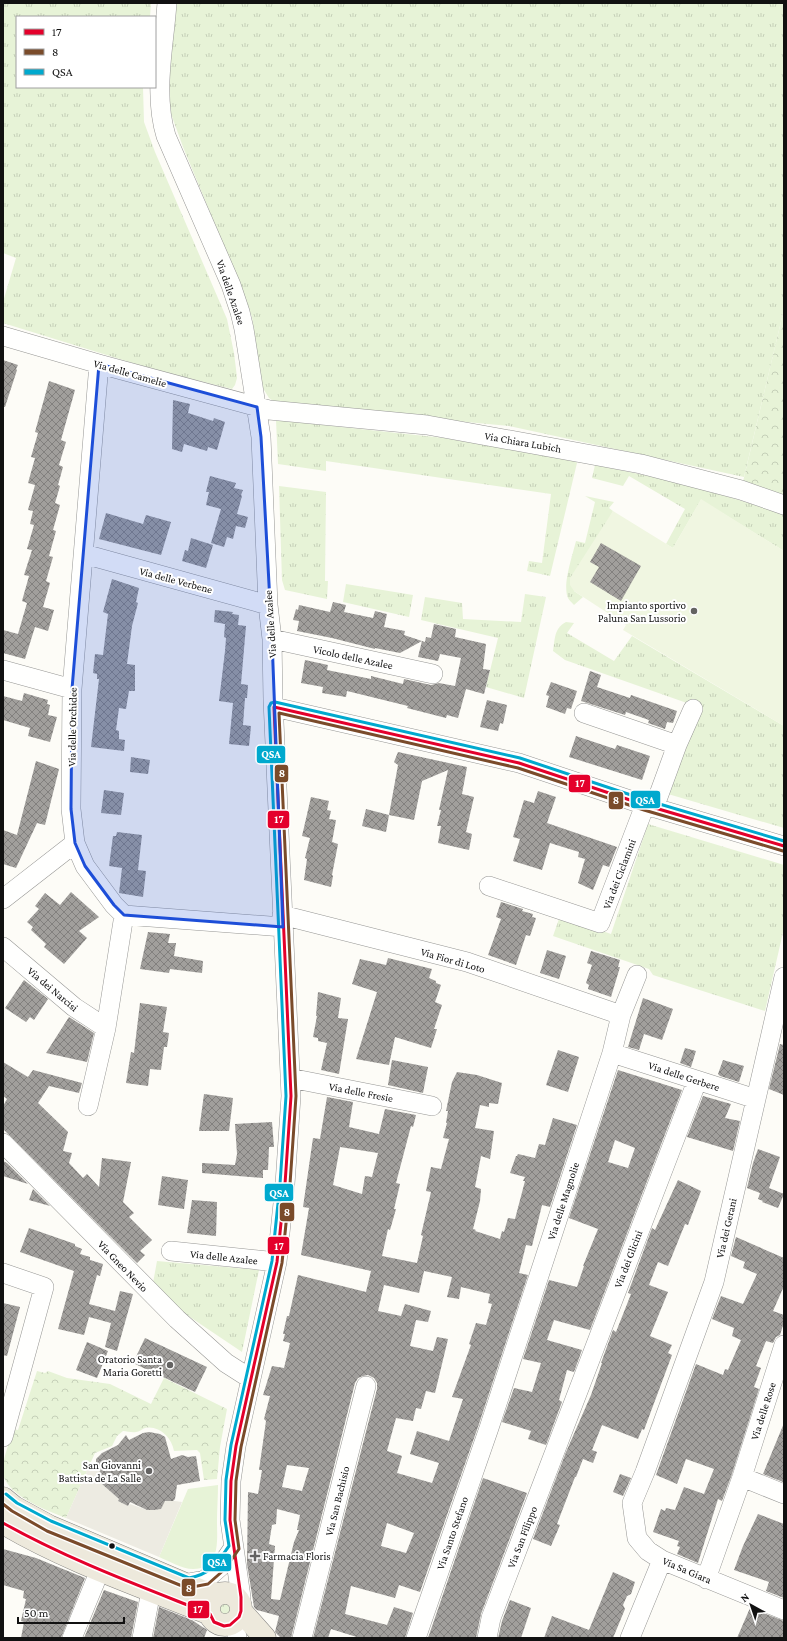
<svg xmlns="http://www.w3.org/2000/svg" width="787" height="1641" font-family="'Crimson Pro',serif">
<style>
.grass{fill:url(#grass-tufts)}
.park{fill:url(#park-crowns)}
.garden{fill:#e7f3d7}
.pitch{fill:#f0f6e1}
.plaza{fill:#edebe2}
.building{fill:url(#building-cross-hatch);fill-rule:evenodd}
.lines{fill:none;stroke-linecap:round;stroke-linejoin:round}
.minor-casing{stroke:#979795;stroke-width:20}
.major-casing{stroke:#858482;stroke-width:23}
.minor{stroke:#fffffe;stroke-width:19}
.major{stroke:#ede9dc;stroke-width:22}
.bus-1-casing{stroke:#fff;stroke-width:6}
.bus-2-casing{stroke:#fff;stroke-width:6}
.bus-3-casing{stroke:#fff;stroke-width:6}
.bus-1{stroke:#e4002b;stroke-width:3}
.bus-2{stroke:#7a4b2a;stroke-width:3}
.bus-3{stroke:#00a9ce;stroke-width:3}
.marked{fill:#1d4ed8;fill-opacity:0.2;stroke:#1d4ed8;stroke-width:3;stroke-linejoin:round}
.poi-dot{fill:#646362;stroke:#fff;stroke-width:1.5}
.bus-dot{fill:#111;stroke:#fff;stroke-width:1.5}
.labels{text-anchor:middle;stroke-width:4;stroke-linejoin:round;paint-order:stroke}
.street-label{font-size:11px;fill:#111;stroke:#fff}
.poi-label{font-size:11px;fill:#111;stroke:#fff;text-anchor:end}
.line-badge{stroke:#fff;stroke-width:1.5}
.badge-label{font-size:11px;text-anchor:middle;font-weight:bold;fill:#fff}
</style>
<defs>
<pattern id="grass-tufts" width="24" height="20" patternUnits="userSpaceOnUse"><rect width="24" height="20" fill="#e7f3d7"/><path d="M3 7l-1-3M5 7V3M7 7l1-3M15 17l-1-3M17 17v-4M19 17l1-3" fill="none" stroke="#c5cfb8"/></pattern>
<pattern id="park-crowns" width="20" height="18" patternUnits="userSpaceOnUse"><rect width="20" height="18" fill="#e7f3d7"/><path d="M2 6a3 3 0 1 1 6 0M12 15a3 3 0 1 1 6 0" fill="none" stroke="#c5cfb8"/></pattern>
<pattern id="building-cross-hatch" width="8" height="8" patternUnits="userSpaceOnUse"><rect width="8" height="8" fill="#a19f9c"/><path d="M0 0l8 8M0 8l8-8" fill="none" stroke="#82807e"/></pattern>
</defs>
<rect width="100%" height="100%" fill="#fdfcf7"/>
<path class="grass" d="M3,3H151L150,17H17V87H143L144,122L155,152L227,319L234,353L236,369L237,378L235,385L232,389L152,369L3,323V302L16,258L3,253Z
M175,3H784V309L744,477L509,426L277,404L269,398L261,385L252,317L234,270L183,147L170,111L169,77Z
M276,420L444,438L575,460L577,463L550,576L527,571L529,561L542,563L551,494L326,461V471L278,464Z
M595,465C659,477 723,493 784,515V551L701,500L673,548L666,544L685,509L629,476L623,486L592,478Z
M279,486L326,492L325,581H328L327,599L285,590L282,580Z
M585,496L614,502L609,508L613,511L574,591L583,597L574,605C572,603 569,600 568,598C562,585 573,554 576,541L585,543L595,502Z
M346,584L413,595L409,617L343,602Z
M525,594L546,597L524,698L486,687L498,638L421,620L425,597L462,603L463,619L521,622Z
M566,622L574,623L567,633L614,661L632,636L784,726V828L668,794L701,708L565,660L553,651C555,639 554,628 566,622Z
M648,824L784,865V928L765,1011L653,975L649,969L553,936L560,916L611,934Z
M157,1261L259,1270L242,1352L178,1309L153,1283Z
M229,1593L238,1600L239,1617C229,1626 225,1629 213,1620L210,1604Z"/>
<path class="park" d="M784,309V505L741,490Z
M37,1371L45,1373L48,1371L67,1378L110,1384L151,1404L164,1378L227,1409L220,1447L217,1479L204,1480L200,1453L197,1450L174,1451C172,1438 159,1425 145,1428C142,1429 139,1432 136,1432C132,1433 127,1431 123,1431L117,1436L112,1446L95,1453L66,1518C46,1510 10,1497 3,1475C0,1465 11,1439 13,1429L18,1430Z"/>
<path class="garden" d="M218,1485C218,1497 217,1509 217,1521C217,1540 221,1569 193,1569C182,1569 169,1561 159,1557L188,1489Z"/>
<path class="pitch" d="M701,499L784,551V726L623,630L626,625L574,591L570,585V578L613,511L673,548Z"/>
<path class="plaza" d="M90,1464L98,1467L101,1472L98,1478L102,1484L119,1499L118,1501L128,1506L130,1504L147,1510H154L161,1509L162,1503L168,1500L182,1502L159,1557L66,1518Z"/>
<path class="building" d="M3,360L18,365L16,369L17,370L5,407H3Z
M49,381L75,390L61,440L66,442L59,465L63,467L58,485L60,486L55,503L60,505L53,530L56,531L49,556L53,557L46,581L50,583L43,607L54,610L48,631L35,627L25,659L3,653V630L18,634L27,603L22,601L29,576L24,575L32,550L27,549L34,525L30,524L33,511L28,510L35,485L28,483L35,458L31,457L38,433L35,432Z
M173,400L190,404L188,413L213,421L214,418L225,422L217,450L208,447L207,451L184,444L182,452L172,449Z
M210,476L236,483L234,488L243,490L241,495L242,496L237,514L248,517L245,528L236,526L233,539L227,537L224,547L211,543L221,509L206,505L209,492H206Z
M106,513L143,524L146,515L171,522L161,555L99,539Z
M191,538L213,545L206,568L182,561L185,550L188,551Z
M601,543L641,566L621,601L590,582L599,567L590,562Z
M112,579L139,588L136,602L138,603L132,626L127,664L135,665V691H129L126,709L119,708L116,730L119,731V739L125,740L124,751L91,747L99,679H97V674L93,673L95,654L103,655L108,614L103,612Z
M333,602L346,605L344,612L373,618L375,611L387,614L384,627L405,631L404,635L425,642L426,637L431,638L434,624L456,629L455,637L486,644L483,669L490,670L484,694L466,689L458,718L447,715L446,718L407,708L408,706L347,691L346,697L322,693L323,687L301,683L305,660L328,665L327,670L371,679V676L403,684L404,679L431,685L439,683L455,686L461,658L440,654L438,661L418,657L422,641L400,653L375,648V649L332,638L297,631L299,621L293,620L296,609L298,610L299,605L330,612Z
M215,610L233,612L232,614L239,615L238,625L246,626L241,684L248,685L247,698H245L243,725L251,726L249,746L229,744L233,703L219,701L225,651L226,638L224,637L225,624L214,622Z
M590,671L601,675L597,687L630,698L631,695L677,711L673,723L667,722L665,729L648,723L649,720L626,712L625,715L581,701Z
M551,682L577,691L571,709L567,708L565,714L546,707L549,696L546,695Z
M24,693L48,700L47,704L50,705L48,715L57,717L50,742L28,736L30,728L3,720V696L22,701Z
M487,700L507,705L503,724L500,723L498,731L480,727Z
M576,736L615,749L617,745L650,756L642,780L569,757Z
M398,752L467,767L462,794L474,797L466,832L472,834L469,850L438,843L441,826H437L441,810H439L448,770L422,781L414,820L389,815L398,765L394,762Z
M131,757L150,760L148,774L130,772Z
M36,761L59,769L45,825L37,823L16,868L3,864V830L17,835Z
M104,790L124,793L121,815L101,813Z
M538,791L556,797L547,823L617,847L609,867L603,865L593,890L578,883L585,859L578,857L579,852L550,843L542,870L513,861L520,839L513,837L524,800L534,803Z
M311,797L329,801L327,810L331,811L329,819L336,820L332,842L338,844L332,875L333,876L331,887L304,880L307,859L305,858L310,838L302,836Z
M366,809L389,815L386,832L362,826Z
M117,832L142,835L138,870L146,871L143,897L119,893L122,868L109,866L113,836H116Z
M71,892L99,917L79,931L87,938L64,964L44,947L46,944L31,930L33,927L27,922L39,909L35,906L45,893L60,905Z
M501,902L523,909L522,911L533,914L532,917L536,918L530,936L526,935L516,965L488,955L501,919L496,917Z
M148,932L170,934L168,943H176L174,956L203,961L202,973L170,969L169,973L140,969Z
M547,950L566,956L559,979L540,973Z
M591,951L620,960L618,967H620L611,997L588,989L589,985L586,983L592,965L587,963Z
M388,958L432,969L429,978L436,981V983L441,985L435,1002L442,1005L434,1029H437L431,1048L395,1037L389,1065L356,1059L377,992L352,984L360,959L386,965Z
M24,980L48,999L34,1020L30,1017L26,1022L5,1008Z
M318,992L341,998L338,1018L348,1019L339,1074L321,1070L327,1043L318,1041V1038L313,1037L317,1016H316Z
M643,998L673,1009L662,1040L644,1034L639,1050L628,1047Z
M140,1003L167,1007L163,1032L169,1033L167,1047H164L161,1070L150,1069L148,1086L126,1083L131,1052L134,1053Z
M69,1017L94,1033L87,1062L46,1053Z
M780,1044L784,1045V1095L769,1089Z
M685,1048L696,1051L691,1067L680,1063Z
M558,1050L579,1057L568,1092L546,1085Z
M392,1060L428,1067L423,1093L388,1085Z
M723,1060L744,1066L739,1082L720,1076L718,1074Z
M3,1062L28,1077L33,1070L82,1083L79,1093L49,1086L38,1103L68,1132L63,1151L72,1153L69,1163L83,1178L87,1174L99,1187L102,1158L131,1162L123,1202L134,1213L129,1217L152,1240L140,1251L145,1255L137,1263L3,1129V1106L7,1099L3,1096Z
M618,1070L682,1090L590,1330L554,1320L547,1340L582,1350L574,1372L567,1370L559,1400L562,1402L546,1445L528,1439L531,1431L502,1422L514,1388L532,1392L541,1363L523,1359L549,1280L577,1287L584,1266H583L598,1229L569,1218ZM615,1140L635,1148L628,1168L608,1162Z
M457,1072L477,1075L502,1083L498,1104L489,1103V1107L480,1105L475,1128L494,1131L490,1159L481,1156L475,1187L481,1189L480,1201L473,1229L476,1230L475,1231L500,1239L502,1231L504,1232L508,1218L515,1219L525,1181H523L525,1177L510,1173L516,1156H517L518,1154L535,1158L539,1144L545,1145L553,1118L577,1125L550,1207L542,1205L532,1246L526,1245L519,1273L528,1275L479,1424L420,1592L399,1585L395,1598L351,1586L345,1614L387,1625L394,1607L413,1613L405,1638H360L331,1629L328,1638H313L377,1389V1383L374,1378L368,1375L363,1376L358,1378L355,1383L291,1638H281L275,1632L279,1616L257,1610L254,1607L247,1564L248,1492L258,1494L262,1470H259L266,1421L264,1419L270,1396L263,1395L272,1366L284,1368L290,1343L283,1341L285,1334H283L287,1316H289L298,1275L366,1292L371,1271L301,1255L309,1208L303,1207L313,1138L320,1139L327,1097L353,1102L349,1127L379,1134L385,1109L416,1115L413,1127L411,1126L396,1183L400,1184L394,1209H396L390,1230L388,1229L382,1256L417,1263L423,1236L421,1235L431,1192L426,1191L431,1167L441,1169L449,1139L443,1138L447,1123H446L448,1111H446L452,1082ZM340,1147L378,1153L372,1177L365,1176L362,1194L333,1185ZM424,1271L452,1277L447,1297L459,1299L461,1287L490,1294L488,1303L492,1304L486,1325L476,1323L469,1344L471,1345L452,1397L463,1399L449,1441L417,1431L410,1454L439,1463L432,1483L397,1473L402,1456L387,1451L396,1418L413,1421L416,1408L421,1409L426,1391L435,1393L448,1339L437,1337L433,1351L410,1346L416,1320L428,1322L431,1311L405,1304L401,1316L378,1311L384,1285L419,1293ZM287,1465L309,1468L302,1491L282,1487ZM277,1509L300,1515L297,1530H299L294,1542L280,1600L271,1599L275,1546L269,1544L272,1525L276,1524ZM387,1523L414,1533L406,1553L381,1546Z
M204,1094L233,1098L229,1131H199Z
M703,1096L731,1104L725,1118L740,1121L733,1151L687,1137Z
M272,1122L274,1147H269L268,1170H263V1178L202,1173V1163L235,1165L237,1154L235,1124Z
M758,1149L780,1157L769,1188L784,1194L778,1208L762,1202L763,1201L758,1199L760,1193L747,1188L753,1163Z
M3,1161L7,1163L28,1184L3,1176Z
M162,1176L188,1180L184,1209L158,1205Z
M678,1180L701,1191L688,1225L685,1224L668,1266L658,1262L649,1285L668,1292L650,1336L672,1345L668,1353L672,1355L644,1430L642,1429L638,1439L602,1425L592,1450L597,1452L593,1463L583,1459L576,1477H575L557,1524L560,1525L551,1546L533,1539L566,1452L591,1395L602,1363H601L613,1330L616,1332L631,1294L628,1293L652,1228L655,1230Z
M33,1189L50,1206L29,1200Z
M192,1200L217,1202L216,1236L187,1233Z
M29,1228L75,1244V1246L82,1249L80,1254L90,1257V1260L103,1264L100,1276L97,1275L89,1304L115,1311L120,1291L133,1294L117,1351L105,1347L111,1323L89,1317L84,1335L58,1329L74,1271L20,1252Z
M736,1237L784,1258V1286L773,1311L784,1315V1322L780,1335L776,1337L773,1343L766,1341L756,1366L761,1368L754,1387L759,1389L732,1474L722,1501L718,1499L698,1563L677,1554L680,1547L677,1546L679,1541L653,1532L661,1509L665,1511L666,1508L675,1510L684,1487L704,1494L714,1469L686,1459L677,1484L656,1475L696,1364L723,1375L725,1369L728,1370L741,1340L732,1336L734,1328L712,1319L721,1296L743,1304L757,1274L743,1268L745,1262L731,1256Z
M3,1303L20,1307L7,1356L3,1355Z
M145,1338L207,1367L195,1392L133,1363Z
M87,1342L108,1351L97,1378L76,1370Z
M784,1423V1479L783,1482L763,1474Z
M149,1432L160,1434L165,1437L171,1459L182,1455L188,1457L196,1456L200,1481L177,1485L175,1499L173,1501H165L161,1509L154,1510H147L130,1502L128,1506L118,1501L119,1499L102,1484L97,1477L100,1471L96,1463V1459L102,1453L118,1445L126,1435L129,1440L143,1433Z
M620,1474L631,1478L623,1496L613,1492Z
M483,1478L527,1493L481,1614L476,1638H428Z
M758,1514L784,1524V1598L766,1591L769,1582L734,1570L743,1546Z
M3,1549L36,1558L85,1578L61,1638H21L24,1622L21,1621L26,1599L23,1598L24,1591L3,1585Z
M613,1572L635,1582L631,1594L627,1596L623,1605L625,1609L613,1638H544L552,1616L589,1630Z
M104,1590L138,1602L131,1638H84Z
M510,1600L531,1608L521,1638H498L502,1621Z
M159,1607L192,1620L207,1630L204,1638H153Z
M750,1608L784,1621V1638H737Z"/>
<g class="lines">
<g class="minor-casing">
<path id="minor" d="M167,3C164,47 153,93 166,136L231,285L240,312L244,329L261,437L268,605L272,639L273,700L291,1096L285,1184L277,1262L236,1446L231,1481L230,1520L241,1597V1605
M3,336L99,364L269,410L427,425L587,454L641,464L741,490L784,505
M99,364L72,689L71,809L75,843L85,866L114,905L124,915L283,927
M84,554L268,605
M272,639L433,674
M3,670L72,689
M274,707L519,763L645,805L784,846
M584,713L677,745
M654,808L677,745L693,709
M489,886L600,923L645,805
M3,899L75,843
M282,915L467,962L621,1015
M3,947L74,1007L106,1028
M784,977L714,1282L645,1472L632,1503L637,1538L648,1551L662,1560L784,1610
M612,1053L756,1099
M290,1078L432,1106
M88,1106L106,1028L124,915
M3,1143L177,1319L226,1363L251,1379
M171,1251L277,1262
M3,1273L44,1287L3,1437
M742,1477L784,1494
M706,1579L742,1477L784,1345
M188,1583L205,1580L221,1566L234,1547
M72,1638L100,1570
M142,1638L151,1591
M237,1638V1636
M302,1638L366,1386
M416,1638L489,1428L612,1053L621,1015L637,975
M487,1638L491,1618L697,1081
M630,1638L662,1560"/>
</g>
<g class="major-casing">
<path id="major" d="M3,1498L14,1507L49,1526L202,1591L220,1594
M3,1523C67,1561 141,1586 210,1614
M209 1609a16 16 0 1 1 32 0a16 16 0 1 1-32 0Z
M241,1611L265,1638"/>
</g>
<use href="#minor" class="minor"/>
<use href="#major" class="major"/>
<g class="bus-1-casing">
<path id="bus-1" d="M3,1523C69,1560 140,1586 210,1614L214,1622L224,1626L230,1625L239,1617L241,1611V1597L230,1520L231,1481L236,1446L277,1262L285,1184L291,1096L274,707L519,763L645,805L784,846"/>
</g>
<g class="bus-2-casing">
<path id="bus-2" d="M3,1504L12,1511L47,1531L187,1588L208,1584L225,1569L239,1549L235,1520L236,1481L241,1447L282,1263L290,1184L296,1096L279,713L518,768L644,810L783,851"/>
</g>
<g class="bus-3-casing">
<path id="bus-3" d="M6,1494L17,1503L51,1521L189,1578C211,1574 216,1564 229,1546L225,1520L226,1480L231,1445L272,1261L280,1184L286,1096L269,707L271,703L275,702L520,758L646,800L784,841"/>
</g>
<use href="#bus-1" class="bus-1"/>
<use href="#bus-2" class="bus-2"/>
<use href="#bus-3" class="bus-3"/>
</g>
<path class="marked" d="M99,364L257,407L261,437L272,639L283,927L124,915L114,905L85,866L75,843L71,809L72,689Z"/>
<g class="poi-dot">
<circle cx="694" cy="611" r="4"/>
<circle cx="170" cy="1365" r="4"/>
<circle cx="149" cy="1471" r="4"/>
<path d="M253 1550h4v4h4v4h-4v4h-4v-4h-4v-4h4z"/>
</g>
<circle class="bus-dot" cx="112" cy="1546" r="3.5"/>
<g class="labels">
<g class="street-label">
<text transform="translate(231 292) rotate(71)" y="4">Via delle Azalee</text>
<text transform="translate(130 373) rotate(16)" y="4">Via delle Camelie</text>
<text transform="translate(523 442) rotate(10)" y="4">Via Chiara Lubich</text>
<text transform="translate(176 580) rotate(15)" y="4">Via delle Verbene</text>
<text transform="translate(270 624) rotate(-94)" y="4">Via delle Azalee</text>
<text transform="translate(353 657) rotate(12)" y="4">Vicolo delle Azalee</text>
<text transform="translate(72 727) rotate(-89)" y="4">Via delle Orchidee</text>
<text transform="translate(619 874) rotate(-69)" y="4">Via dei Ciclamini</text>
<text transform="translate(453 960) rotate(16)" y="4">Via Fior di Loto</text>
<text transform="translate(53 989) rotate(40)" y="4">Via dei Narcisi</text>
<text transform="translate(684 1076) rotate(18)" y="4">Via delle Gerbere</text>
<text transform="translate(361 1092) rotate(11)" y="4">Via delle Fresie</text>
<text transform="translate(563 1201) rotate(-72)" y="4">Via delle Magnolie</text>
<text transform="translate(726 1228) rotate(-77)" y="4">Via dei Gerani</text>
<text transform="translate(224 1257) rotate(6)" y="4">Via delle Azalee</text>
<text transform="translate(628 1259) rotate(-69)" y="4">Via dei Glicini</text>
<text transform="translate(123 1266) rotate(46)" y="4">Via Gneo Nevio</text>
<text transform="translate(763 1411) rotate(-72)" y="4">Via delle Rose</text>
<text transform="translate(337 1501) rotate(-76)" y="4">Via San Bachisio</text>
<text transform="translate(452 1533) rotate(-71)" y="4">Via Santo Stefano</text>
<text transform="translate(522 1537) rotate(-69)" y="4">Via San Filippo</text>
<text transform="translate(687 1570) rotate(23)" y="4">Via Sa Giara</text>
</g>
<g class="poi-label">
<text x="686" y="609">Impianto sportivo<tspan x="686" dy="13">Paluna San Lussorio</tspan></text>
<text x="162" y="1363">Oratorio Santa<tspan x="162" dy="13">Maria Goretti</tspan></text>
<text x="141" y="1469">San Giovanni<tspan x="141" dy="13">Battista de La Salle</tspan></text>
<text x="263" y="1560" text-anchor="start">Farmacia Floris</text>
</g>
</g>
<g class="line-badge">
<rect x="256" y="745" width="30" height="19" rx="4" fill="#00a9ce"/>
<rect x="274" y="764" width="15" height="19" rx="4" fill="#7a4b2a"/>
<rect x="568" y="774" width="23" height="19" rx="4" fill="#e4002b"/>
<rect x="630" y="790" width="31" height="19" rx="4" fill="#00a9ce"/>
<rect x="608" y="791" width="16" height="19" rx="4" fill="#7a4b2a"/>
<rect x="267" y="810" width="23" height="19" rx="4" fill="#e4002b"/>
<rect x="264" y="1183" width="30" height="19" rx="4" fill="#00a9ce"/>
<rect x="279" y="1202" width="16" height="20" rx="4" fill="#7a4b2a"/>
<rect x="267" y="1236" width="23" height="19" rx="4" fill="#e4002b"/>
<rect x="202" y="1553" width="30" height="19" rx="4" fill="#00a9ce"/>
<rect x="181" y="1578" width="15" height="19" rx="4" fill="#7a4b2a"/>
<rect x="187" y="1600" width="23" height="19" rx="4" fill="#e4002b"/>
</g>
<g class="badge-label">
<text x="271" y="758">QSA</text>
<text x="282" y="777">8</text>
<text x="580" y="787">17</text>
<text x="645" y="804">QSA</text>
<text x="616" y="804">8</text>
<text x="279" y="823">17</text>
<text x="279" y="1197">QSA</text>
<text x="287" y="1216">8</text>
<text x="279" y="1250">17</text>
<text x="217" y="1566">QSA</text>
<text x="189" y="1592">8</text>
<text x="198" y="1613">17</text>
</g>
<rect width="787" height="1641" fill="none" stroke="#111111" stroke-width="8"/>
<rect x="16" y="16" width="140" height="72" fill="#ffffff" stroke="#a0a0a0"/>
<rect x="24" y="29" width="20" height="6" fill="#e4002b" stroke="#a0a0a0"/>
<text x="52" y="36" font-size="12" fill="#111111">17</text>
<rect x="24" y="49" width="20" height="6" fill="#7a4b2a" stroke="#a0a0a0"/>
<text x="52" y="56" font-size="12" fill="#111111">8</text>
<rect x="24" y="69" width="20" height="6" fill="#00a9ce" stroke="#a0a0a0"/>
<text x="52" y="76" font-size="12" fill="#111111">QSA</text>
<g transform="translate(751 1605) rotate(320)" stroke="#ffffff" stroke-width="3" paint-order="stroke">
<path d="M0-3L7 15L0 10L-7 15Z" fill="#111111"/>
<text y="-6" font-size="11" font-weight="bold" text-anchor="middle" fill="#111111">N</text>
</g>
<path d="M18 1617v6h106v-6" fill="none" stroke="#111111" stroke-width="2"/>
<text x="24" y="1617" font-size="12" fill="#111111" stroke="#ffffff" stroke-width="3" paint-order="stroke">50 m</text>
</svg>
